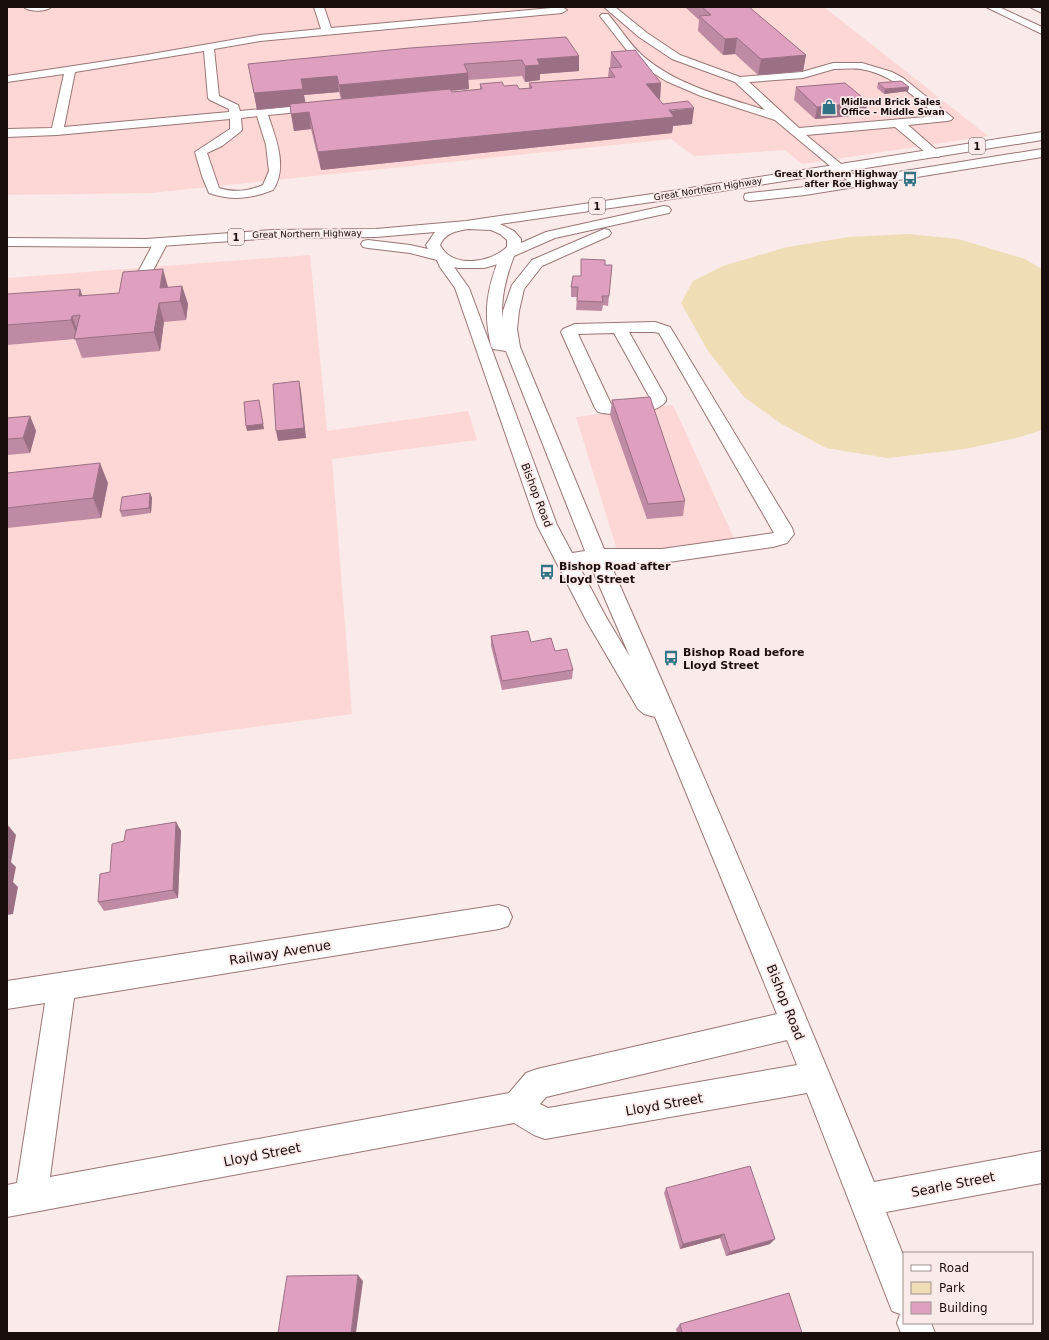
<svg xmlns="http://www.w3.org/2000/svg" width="1049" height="1340" font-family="'DejaVu Sans',sans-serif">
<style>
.built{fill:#fdd7d5}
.green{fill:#efddb6}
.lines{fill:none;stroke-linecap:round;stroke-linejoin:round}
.minor-casing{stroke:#997675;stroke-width:2}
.major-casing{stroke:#997675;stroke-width:2}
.highway-casing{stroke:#997675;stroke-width:2}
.minor{fill:#fff;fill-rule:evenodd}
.major{fill:#fff;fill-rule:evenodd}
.highway{fill:#fff;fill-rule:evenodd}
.wall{fill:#bf8aa3;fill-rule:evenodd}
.shaded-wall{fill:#9b7085}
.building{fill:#dea0be;stroke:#9b7085}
.labels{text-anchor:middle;stroke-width:3.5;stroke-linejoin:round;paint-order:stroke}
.far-poi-label{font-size:9px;font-weight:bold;fill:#1a0e0d;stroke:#faeae9;text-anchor:start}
.far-street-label{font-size:9px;fill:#1a0e0d;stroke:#faeae9}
.shield{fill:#faeae9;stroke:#5d504f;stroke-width:1}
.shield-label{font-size:10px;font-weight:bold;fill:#1a0e0d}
.street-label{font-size:11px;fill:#1a0e0d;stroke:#faeae9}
.poi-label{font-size:11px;font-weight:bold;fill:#1a0e0d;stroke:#faeae9;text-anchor:start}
.near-street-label{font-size:13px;fill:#1a0e0d;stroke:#faeae9}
</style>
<rect width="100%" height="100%" fill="#faeae9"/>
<path class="built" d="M7,7H824L988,136L802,164L785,150L694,156L671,139L151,193L7,195Z
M310,255L327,431L468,411L477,440L332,459L352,714L7,760V278Z
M673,405L738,547L622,566L576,417Z"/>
<path class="green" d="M908,234L958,239L1025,259L1042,269V430L1020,437L965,449L888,458L826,448L780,423L744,397L708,351L681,303L693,281L723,266L787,247L849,237Z"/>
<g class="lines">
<g class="minor-casing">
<path id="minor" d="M24,7H51C46,12 29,12 24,7Z
M314,7H324L331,28L562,7L567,10L562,13L260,41L214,49L219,96L238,105L240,111L320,104L324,105L326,107L324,109L320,110L268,115C276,139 288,167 273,190C250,199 232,201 209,193L202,176L195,152L230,129V119L57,135L7,137V129L52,128L64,74L7,82V76L146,55L260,35L321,29ZM204,51L208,98L210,100L229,109V112L64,127L75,72ZM257,116L266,145L269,171L263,185C248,191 235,193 219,188L207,153L222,146L240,132L242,130L241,118Z
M604,7H615L647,33L680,55L740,77L802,72L833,63H862L892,72L903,78L953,118L951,120L947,121L908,125L941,154L939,157H931L895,127L806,135L864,183L862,186H854L775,120L701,96L666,81L650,71L632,57L600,16L602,14H608C620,28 630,45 644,57C677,85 724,97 765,110L735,82L672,59L639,37ZM834,69C843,69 853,68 861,69C892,74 914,97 937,116L799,128L749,82L803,78Z
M161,238L166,239L168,242L149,278L147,281L142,282L137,281L135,278L154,242L156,239Z
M507,252L512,253L514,256C503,285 498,311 506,342L518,344L520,347L604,549H662L774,533L659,333L654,332H629L666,398V401C656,416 614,416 598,412L595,408L561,332L563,329L575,324L655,322L670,327L792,528L794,534L787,543L773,547L662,563H610C701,768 789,974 874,1182L1042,1151V1183L886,1212L904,1257V1323H931L935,1333H901L897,1323L900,1314L892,1311L807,1093L545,1139L534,1135L514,1123L7,1217V1185L17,1183L45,1003L7,1009V981L499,905L508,908L512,917L508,926L499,929L74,998L50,1177L509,1093L526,1073L537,1069L777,1014L655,717L644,714L638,709L586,620L537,525L455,288L440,267L436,258L438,255L443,254L448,255L454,267L469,288L557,525L572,553L585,551L506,351L493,349L491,346C483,311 487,289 500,256L502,253ZM614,333L650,398L648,400L631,403L611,404L578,334ZM590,564L630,657L606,617L579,566ZM787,1040L797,1065L548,1108L540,1104L546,1097Z"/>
</g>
<g class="major-casing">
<path id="major" d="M1042,132V140L659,201L500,224L514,231L521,239V243L546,232L664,206L669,207L671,210L669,213L664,214L555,238L514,256L502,263L484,268H458L441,264L437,260L410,253L368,248L363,247L361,244L363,241L368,240L410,245L428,249L426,245L435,232L376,237L273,238L146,247L7,246V238L146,239L273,230L376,229L466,221L659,193ZM468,229L491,230L500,234L507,240V247C490,263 452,269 440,245C445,233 456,231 468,229Z
M1042,149V157L805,195L750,201L745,200L744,197L745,194L750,193L805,187Z
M604,229L609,230L611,233L609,236L542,266L524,289L519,311L517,329L520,347L518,350L512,352L506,350L504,347L501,329L503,311L512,285L532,260Z"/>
</g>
<g class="highway-casing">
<path id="highway" d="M986,7H999L1042,27V34Z
M1030,7H1042V13Z"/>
</g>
<use href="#minor" class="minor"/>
<use href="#major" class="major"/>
<use href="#highway" class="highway"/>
</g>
<path class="wall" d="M685,7H749L806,55L803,71L758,75L735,54L723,55L698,31L699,20Z
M611,52L661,83L660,99H659L663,104L692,124L673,126L672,133L321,170L311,129L294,131L290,107L257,110L248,64L579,56V71L540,74V80L525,82L522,76L468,80L469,89L451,91L452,92L480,89V84L504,86L519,89L529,88V83L608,77L609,68H610ZM339,92L341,99L305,103L304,95Z
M878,83L909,87L908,91L884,94L877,88Z
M796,87L865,115L815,119L794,100Z
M605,265H612L608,306L603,305L602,311L576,310L577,297H571V287L581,276Z
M182,286L188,304L186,320L164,322L160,351L82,358L75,339L7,345V294L83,296L119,293Z
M612,400L685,501L683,516L647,519L610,415Z
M30,416L36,431L30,453L7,455V418Z
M7,473L108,483L101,518L7,528Z
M150,493L152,498L151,513L122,517L120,511Z
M491,636L555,651L573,670L572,679L502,690L491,646Z
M176,822L181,831L178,898L104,911L98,902L124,841Z
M666,1188L770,1244L726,1256L720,1238L680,1249L664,1193Z
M680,1324L802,1333H677L676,1329Z"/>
<path class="shaded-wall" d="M737,38L735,54L723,55L725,39Z
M806,55L803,71L758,75L761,59Z
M579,56V71L540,74V80L525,82V66L537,59Z
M468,73L469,89L342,101L339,85Z
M337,76L339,92L304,95L306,105L257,110L254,93L301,79Z
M661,83L660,99L645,100L646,84Z
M909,87L908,91L884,94L885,89Z
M868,102L865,115L815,119L817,107Z
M694,108L692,124L673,126L672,133L321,170L318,152Z
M309,112L311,129L294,131L291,114Z
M163,269L168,287L160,288Z
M182,286L188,304L186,320L180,301Z
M80,289L87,308L79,296Z
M159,303L164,322L160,351L154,332Z
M72,316L79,335L78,339L71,320Z
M299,381L301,391L306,438L278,441L276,431Z
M259,400L264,429L247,431L246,426Z
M30,416L36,431L30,453L23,438Z
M100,463L108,483L101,518L93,498Z
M150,493L152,498L151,513L149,508Z
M176,822L181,831L178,898L173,890Z
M7,824L16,835L11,862L16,867L13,882L18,887L13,914L7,915Z
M724,1234L720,1238L680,1249L683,1244Z
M775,1239L770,1244L726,1256L730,1252Z
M358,1275L363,1281L356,1333H351Z"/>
<path class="building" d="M702,7H749L806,55L761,59L737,38L725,39L699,16L711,15Z
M566,37L579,56L537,59L540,65L525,66L522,60L464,64L468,73L339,85L337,76L301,79L303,89L254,93L248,64L410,48Z
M635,50L661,83L646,84L663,104L688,101L694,108L669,110L674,117L318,152L309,112L291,114L290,104L450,89L452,92L482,89L480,84L502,82L504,86L517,85L519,89L532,88L529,83L615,77L609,68L622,67L611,52Z
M901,81L909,87L885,89L878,83Z
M845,83L868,102L817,107L796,87Z
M581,259L605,260V265H612L609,296H602L603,302L577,301L578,287H571L573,276H581Z
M163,269L160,288L182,286L180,301L159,303L154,332L74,339L80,315L72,316L71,320L7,325V294L80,289L79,296L119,293L123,272Z
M299,381L304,428L276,431L273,384Z
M650,397L685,501L648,504L612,400Z
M259,400L263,424L246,426L244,402Z
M30,416L23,438L7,439V418Z
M100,463L93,498L7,508V473Z
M150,493L149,508L120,511L122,497Z
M528,631L531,642L551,638L555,651L567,649L573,670L502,681L491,636Z
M176,822L173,890L98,902L100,874L110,872L112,844L124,841L126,830Z
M750,1166L775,1239L730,1252L724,1234L683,1244L666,1188Z
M358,1275L351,1333H278L287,1276Z
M789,1293L802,1333H682L680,1324Z"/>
<defs>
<g id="shop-bare" transform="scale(1.2)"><path d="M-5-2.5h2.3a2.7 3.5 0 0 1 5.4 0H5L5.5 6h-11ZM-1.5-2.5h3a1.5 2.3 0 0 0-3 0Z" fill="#317385" stroke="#faeae9" stroke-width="2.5" paint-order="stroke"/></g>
<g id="bus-bare" transform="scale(1.2)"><path d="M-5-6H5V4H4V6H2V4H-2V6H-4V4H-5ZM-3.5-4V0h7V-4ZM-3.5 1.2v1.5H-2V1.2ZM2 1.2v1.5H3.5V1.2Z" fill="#317385" stroke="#faeae9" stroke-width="2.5" paint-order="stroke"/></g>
</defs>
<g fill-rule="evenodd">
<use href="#shop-bare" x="829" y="107"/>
<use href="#bus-bare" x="910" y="179"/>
<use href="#bus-bare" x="547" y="572"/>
<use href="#bus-bare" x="671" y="658"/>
</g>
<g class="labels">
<g class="far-poi-label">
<text x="841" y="105">Midland Brick Sales<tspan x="841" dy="10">Office - Middle Swan</tspan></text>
<text x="898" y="177" text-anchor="end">Great Northern Highway<tspan x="898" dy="10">after Roe Highway</tspan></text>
</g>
<g class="far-street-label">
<text transform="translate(708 189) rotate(-9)" y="3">Great Northern Highway</text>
<text transform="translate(307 234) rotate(-1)" y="3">Great Northern Highway</text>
</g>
<g class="shield">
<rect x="969" y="138" width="16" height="16" rx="3"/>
<rect x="589" y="198" width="16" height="16" rx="3"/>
<rect x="228" y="229" width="16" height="16" rx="3"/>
</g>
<g class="shield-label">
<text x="977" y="150">1</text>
<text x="597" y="210">1</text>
<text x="236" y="241">1</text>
</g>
<g class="street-label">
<text transform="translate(537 495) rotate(69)" y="4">Bishop Road</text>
</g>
<g class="poi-label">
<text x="559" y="570">Bishop Road after<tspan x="559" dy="13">Lloyd Street</tspan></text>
<text x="683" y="656">Bishop Road before<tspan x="683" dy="13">Lloyd Street</tspan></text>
</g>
<g class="near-street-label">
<text transform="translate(280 952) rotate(-9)" y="5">Railway Avenue</text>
<text transform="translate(786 1002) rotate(68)" y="5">Bishop Road</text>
<text transform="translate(664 1104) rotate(-10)" y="5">Lloyd Street</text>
<text transform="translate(262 1154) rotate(-11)" y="5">Lloyd Street</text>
<text transform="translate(953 1184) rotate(-11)" y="5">Searle Street</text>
</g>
</g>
<rect width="1049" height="1340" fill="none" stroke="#1a0e0d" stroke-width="16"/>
<rect x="903" y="1252" width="130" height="72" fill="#faeae9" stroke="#a09291"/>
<rect x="911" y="1265" width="20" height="6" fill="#ffffff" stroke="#a09291"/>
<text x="939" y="1272" font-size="12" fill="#1a0e0d">Road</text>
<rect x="911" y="1282" width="20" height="12" fill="#efddb6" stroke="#a09291"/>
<text x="939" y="1292" font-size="12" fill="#1a0e0d">Park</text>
<rect x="911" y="1302" width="20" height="12" fill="#dea0be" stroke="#a09291"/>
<text x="939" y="1312" font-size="12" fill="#1a0e0d">Building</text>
</svg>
